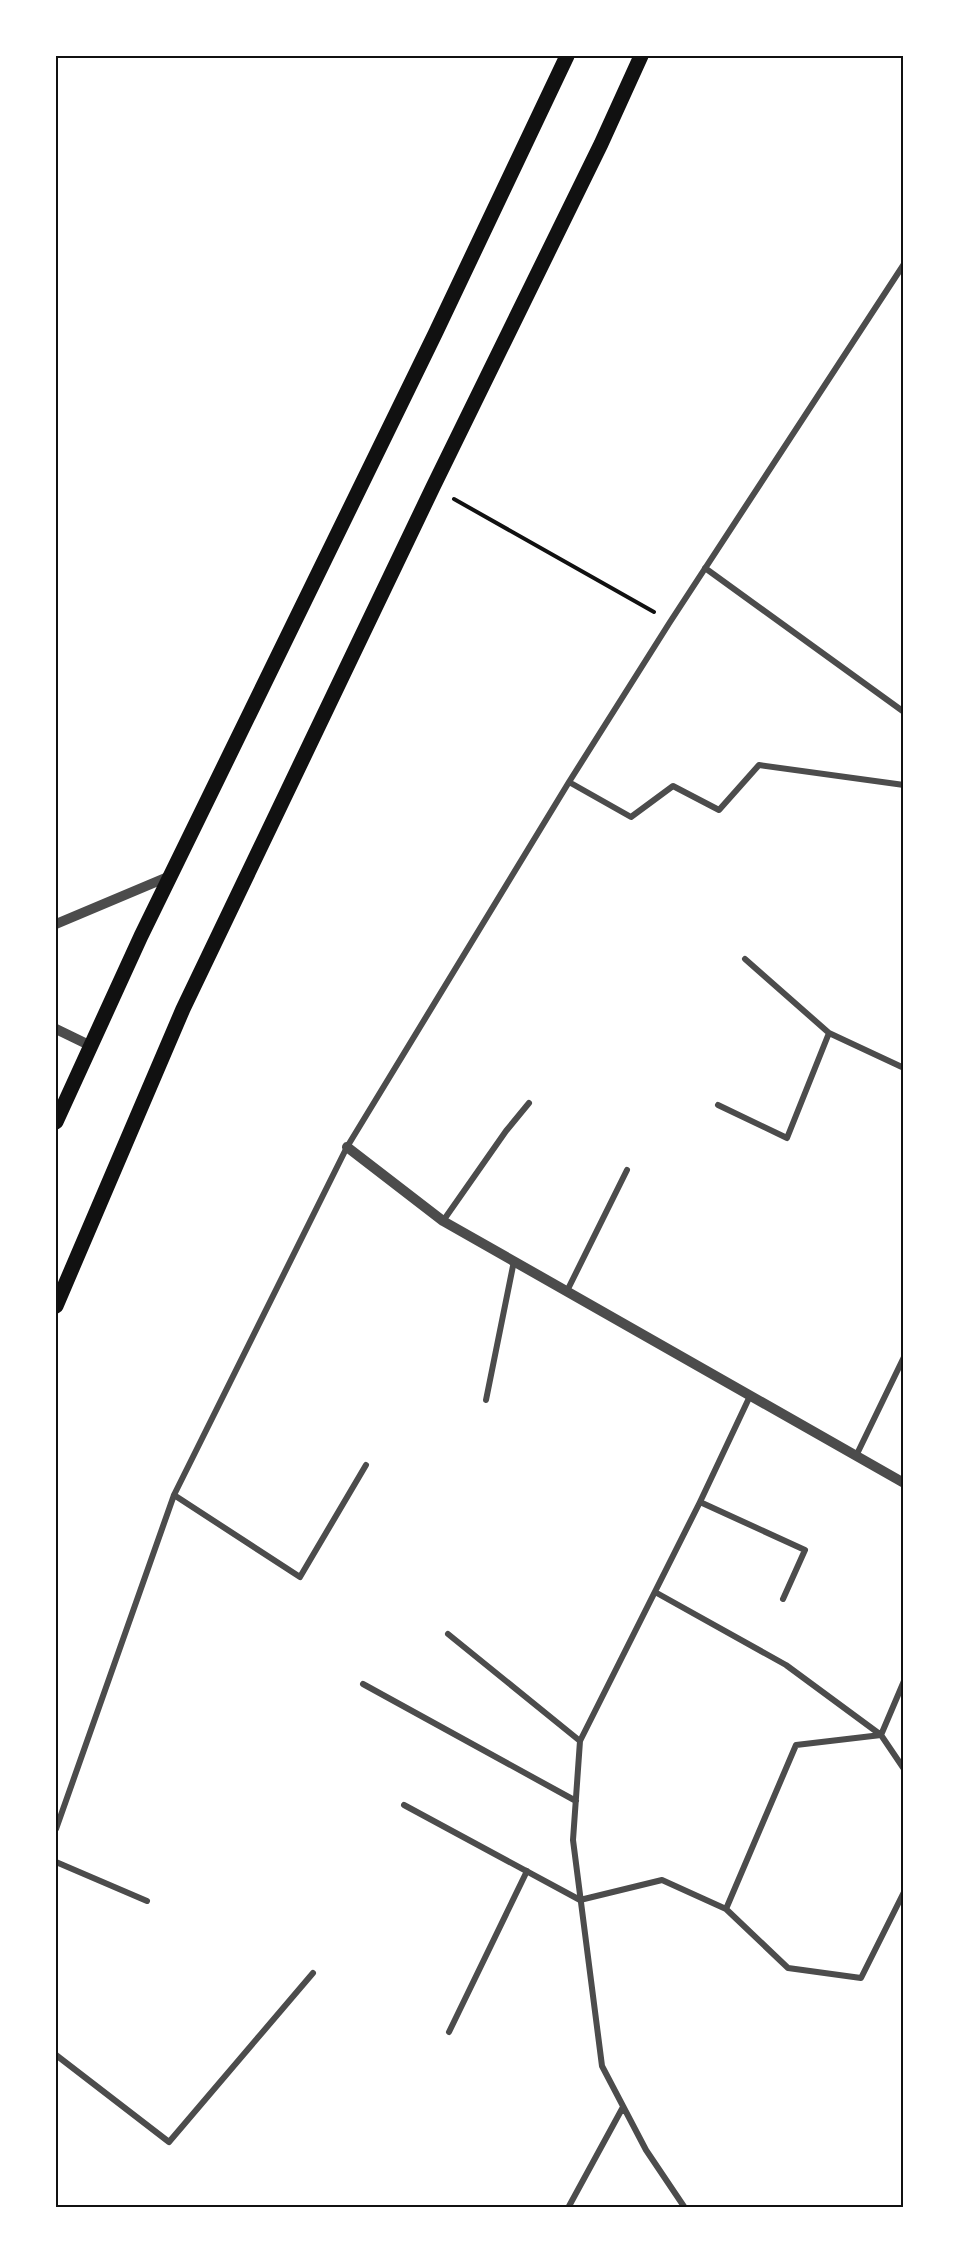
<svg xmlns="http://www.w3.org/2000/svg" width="959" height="2263" font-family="Signika,sans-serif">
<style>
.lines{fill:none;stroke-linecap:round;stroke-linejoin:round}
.path{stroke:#111;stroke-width:4}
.minor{stroke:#4c4c4c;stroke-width:6}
.tertiary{stroke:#4c4c4c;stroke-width:10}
.primary{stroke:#111;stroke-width:15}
.neatline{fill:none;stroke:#111;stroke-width:2}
</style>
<rect width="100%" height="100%" fill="#fff"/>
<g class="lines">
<path class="path" d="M454,499L654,612"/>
<path class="minor" d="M705,568L904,712
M569,782L631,817L673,786L719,810L759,765L904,785
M745,959L829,1033L904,1068
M718,1105L787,1138L829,1033
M443,1221L506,1131L529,1103
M567,1291L627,1170
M486,1400L514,1261
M856,1456L904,1357
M174,1495L300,1577L366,1465
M700,1502L805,1550L783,1599
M655,1592L786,1665L881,1735
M448,1634L580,1741
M904,1681L881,1735L904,1769
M363,1684L576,1801
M404,1805L580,1900L662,1880L726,1909L788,1968L861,1978L904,1892
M56,1829L174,1495L347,1147L569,782L670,622L904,264
M56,1862L147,1901
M726,1909L796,1745L881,1735
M449,2032L527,1871
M56,2055L169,2142L313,1973
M568,2208L623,2107
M685,2208L646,2150L602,2066L573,1840L580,1741L700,1502L750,1396"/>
<path class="tertiary" d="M56,924L170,876
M56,1029L89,1045
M347,1147L443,1221L904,1483"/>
<path class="primary" d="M56,1122L141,936L435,334L567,56
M56,1306L183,1009L433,487L601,144L641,56"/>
</g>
<rect width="959" height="2263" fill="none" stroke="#ffffff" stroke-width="114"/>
<rect x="57" y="57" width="845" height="2149" class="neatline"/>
</svg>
